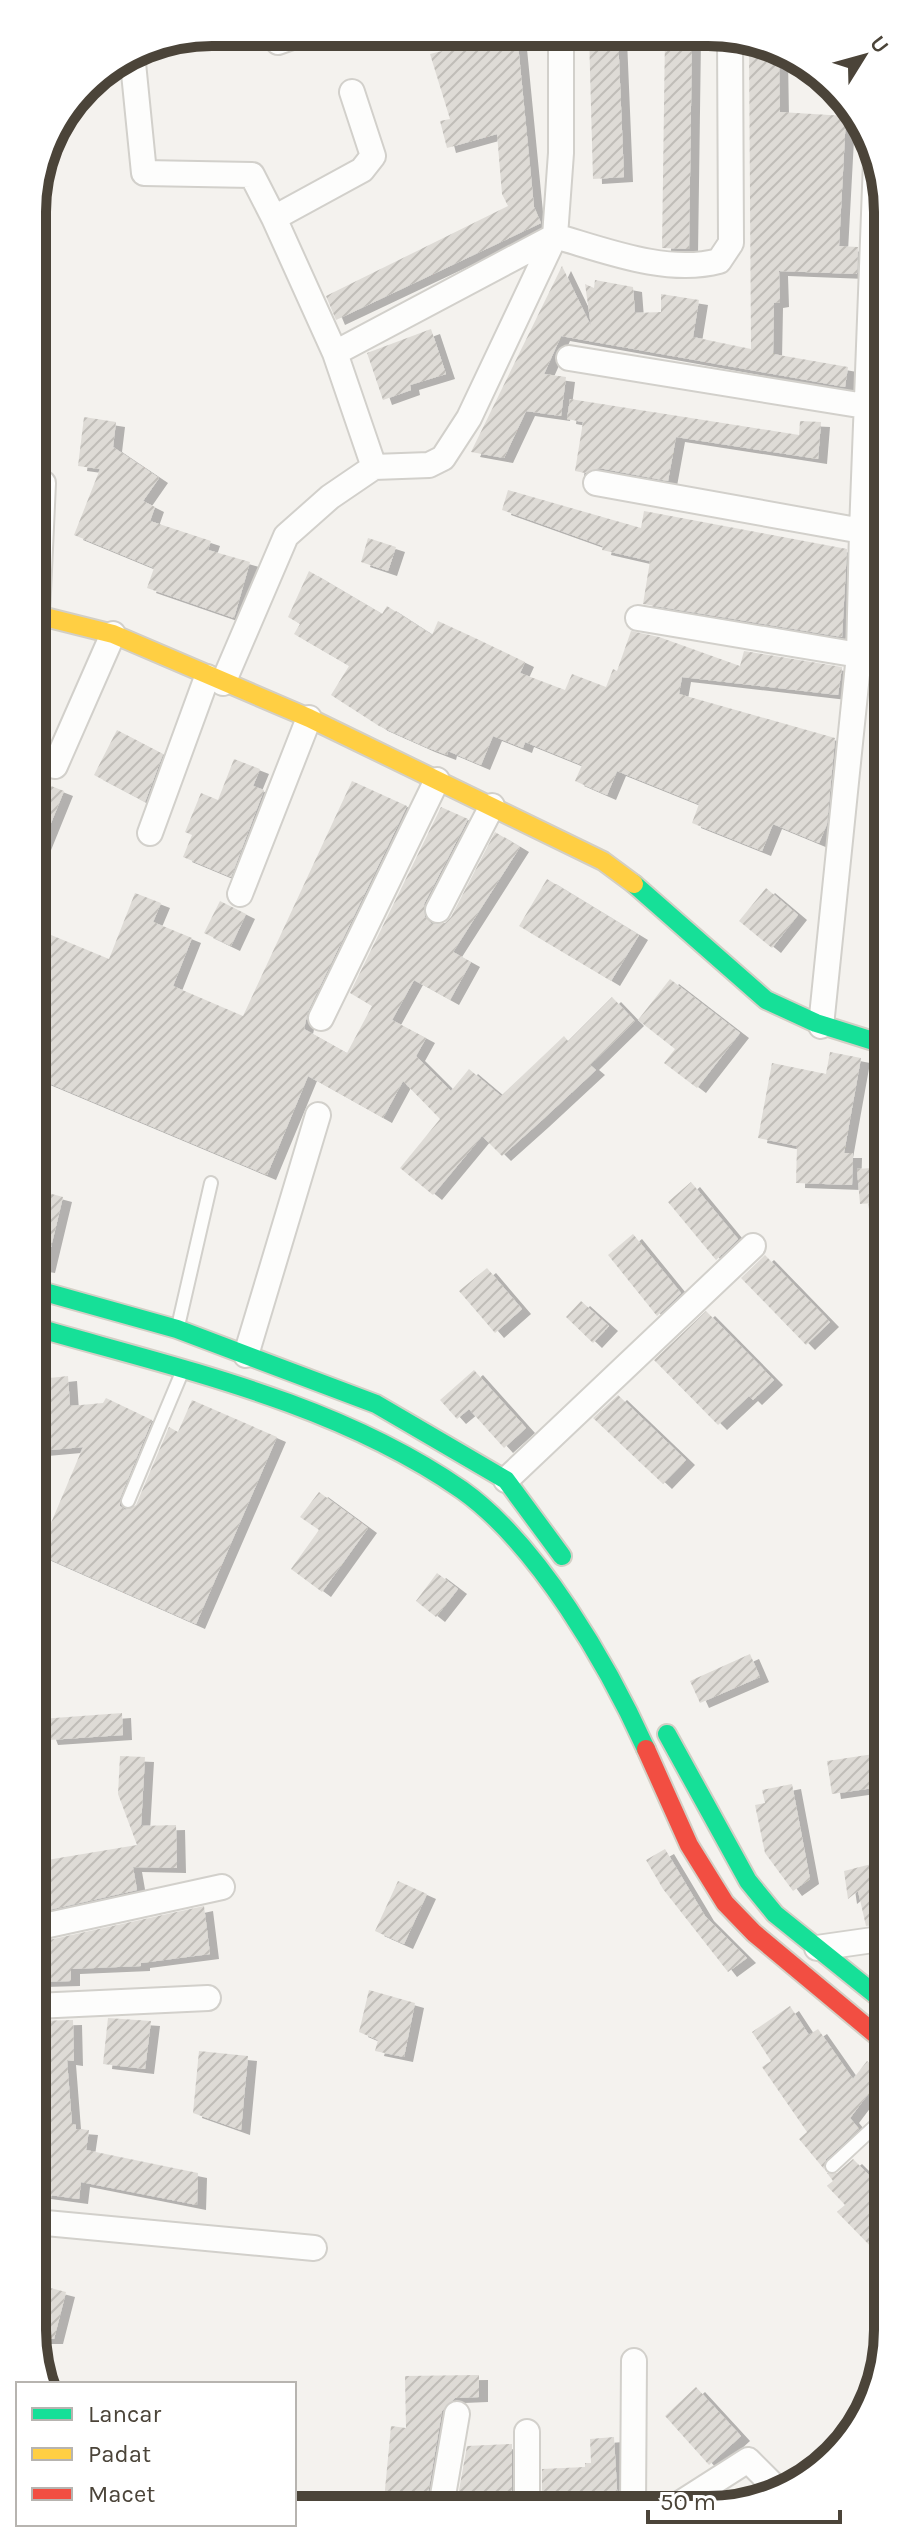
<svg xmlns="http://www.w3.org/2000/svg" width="920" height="2542" font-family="Karla,sans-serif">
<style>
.building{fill:url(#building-hatch);filter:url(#shadow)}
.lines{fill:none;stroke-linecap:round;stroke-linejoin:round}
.lane-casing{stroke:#d2d0cb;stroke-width:16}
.street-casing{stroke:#d2d0cb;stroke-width:28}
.fast-casing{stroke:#d3cfc5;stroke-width:22}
.slow-casing{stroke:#d3cfc5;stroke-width:22}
.jam-casing{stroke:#d3cfc5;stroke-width:22}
.lane{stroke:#fdfdfc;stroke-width:12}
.street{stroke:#fdfdfc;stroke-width:24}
.fast{stroke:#16e098;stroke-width:18}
.slow{stroke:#ffcf43;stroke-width:18}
.jam{stroke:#f24e42;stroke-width:18}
.rim{fill:none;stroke:#4b4439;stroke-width:10}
</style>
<defs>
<pattern id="building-hatch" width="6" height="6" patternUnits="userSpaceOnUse" patternTransform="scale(2)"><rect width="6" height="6" fill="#dedbd6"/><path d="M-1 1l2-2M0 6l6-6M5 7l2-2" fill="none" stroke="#c0bdb8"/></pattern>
<filter id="shadow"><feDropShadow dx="9" dy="5" stdDeviation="0" flood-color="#0004"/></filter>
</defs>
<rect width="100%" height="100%" fill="#f4f2ee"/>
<path class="building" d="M490,34H517L534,207L541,223L336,320L326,296L508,206L502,194L497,134L447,148L440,121L450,119L430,54L490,39Z
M589,35H618L624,177L593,179Z
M665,35H692L689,249L662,248Z
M749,45H761L779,54L780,112L846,116L839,246L858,247L857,274L779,271L780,302L774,303L773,354L848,367L845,387L561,336L544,374L566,377L561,416L526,411L504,458L471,452L562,266L591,326L585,284L594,288L595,280L633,287L635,313L661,312V294L699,300L693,337L751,349Z
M431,329L446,374L410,385L411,390L383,400L367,353Z
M570,399L799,435L800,421L821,422L818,459L676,437L668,481L599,468L585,473L575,471L583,422L567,419Z
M84,417L116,422L113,447L159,478L143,501L155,507L150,521L211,541L208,550L250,562L234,618L147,588L154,568L74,535L100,469L78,466Z
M508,490L641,528L644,511L847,549L842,637L643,604L650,561L602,550L603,546L502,510Z
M368,538L396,547L388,571L361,562Z
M309,571L382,614L387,606L432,635L438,621L475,638L525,662L520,673L565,690L572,674L606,687L613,669L617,671L631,631L659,637L740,666L744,651L842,667L838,695L682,677L679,694L835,738L827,824L819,843L773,824L762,851L692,823L699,804L617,771L607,795L575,781L582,765L525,742L523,748L493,736L481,765L448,751L447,755L426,747L379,726L331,695L349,666L294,634L300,624L288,617Z
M117,730L163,754L145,802L94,775Z
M234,759L260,769L253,786L264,790L231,877L183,857L192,835L185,832L201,793L218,800Z
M33,779L64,791L34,865H33Z
M352,781L407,806L308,1011L304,1029L347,1053L372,1006L350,993L441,807L468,819L424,904L425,917L432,924L445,923L451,917L495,832L520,847L453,952L471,962L450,1000L414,980L392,1020L426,1038L416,1056L451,1091L469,1069L501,1096L564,1036L568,1041L612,997L635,1021L590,1065L596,1070L540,1122L502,1156L482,1136L433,1195L400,1168L440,1119L403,1081L383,1118L308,1076L267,1175L34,1077V942L39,930L109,959L135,893L161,903L153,922L192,938L173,986L243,1016Z
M547,879L639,935L611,981L519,926Z
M766,888L798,915L772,948L739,921Z
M220,901L246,914L231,946L204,933Z
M670,979L740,1033L697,1088L664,1063L675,1049L638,1020Z
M830,1052L861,1058L844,1153H853L852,1185L796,1183L797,1146L758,1138L772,1063L826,1074Z
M886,1167V1202L860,1204L857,1169Z
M691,1182L738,1239L716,1260L668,1202Z
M37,1190L63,1197L46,1268L34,1266V1205Z
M633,1234L681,1293L657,1316L608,1255Z
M765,1255L830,1322L806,1345L741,1278Z
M487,1268L522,1309L495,1333L459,1291Z
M581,1301L609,1326L593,1343L566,1317Z
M706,1311L774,1380L753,1400L749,1396L718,1425L654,1360Z
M474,1370L526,1428L504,1448L469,1409L457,1419L440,1400Z
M68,1376L70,1406L103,1403L106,1398L152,1420L120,1498V1506L125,1510L136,1505L169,1427L178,1432L192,1400L277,1437L196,1624L38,1554L83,1447L39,1451L35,1407H44L41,1379Z
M618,1395L686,1460L663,1484L593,1418Z
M319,1492L368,1528L322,1592L291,1569L319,1530L300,1517Z
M437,1573L458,1589L436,1617L416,1601Z
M750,1654L760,1677L700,1703L690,1681Z
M122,1713L123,1735L49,1740L41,1719Z
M887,1752V1786L832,1794L827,1761Z
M120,1756L145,1757L141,1826L176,1825L177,1868L133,1867L137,1890L35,1913V1862L137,1845L118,1794Z
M792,1784L810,1879L793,1891L765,1853L755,1805L765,1803L762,1790Z
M665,1849L705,1916L747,1958L728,1972L663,1889L646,1860Z
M887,1860V1923L866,1926L858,1891L848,1899L844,1871Z
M398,1881L427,1894L404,1944L375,1931Z
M204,1906L210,1954L141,1963V1966L71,1969V1981L36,1982L35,1943Z
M369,1990L415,2003L404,2057L375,2051L378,2040L359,2032Z
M790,2006L809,2035L818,2029L853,2079L867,2061L884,2073L850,2118L859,2129L826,2159L824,2169L799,2139L807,2132L762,2067L771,2061L752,2032Z
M108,2018L151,2021L145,2069L103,2064Z
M73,2020L74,2061L67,2060L72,2124L76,2125V2129L89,2130L86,2150L198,2173L197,2205L81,2182L79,2199L42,2194L48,2153L35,2149V2021Z
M199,2051L248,2056L241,2130L193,2113Z
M853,2159L887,2193L888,2243L877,2253L837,2212L845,2205L827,2186L833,2181L827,2173H837Z
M35,2284L66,2292L54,2339H36Z
M479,2375V2397L455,2398L442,2411L426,2505L384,2500L391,2426L406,2428L405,2376Z
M696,2387L741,2436L709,2465L665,2416Z
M614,2437L618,2506L542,2507V2469L585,2467V2463H591L590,2439Z
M512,2444V2507H456L467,2446Z"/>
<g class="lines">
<g class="lane-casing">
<path id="lane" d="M179,1322L211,1183
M128,1501L180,1377
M832,2166L887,2115"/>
</g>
<g class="street-casing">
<path id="street" d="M278,42L303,33
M132,53L144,173L252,175L274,218
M352,92L373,156L362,170L274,218L335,353L374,467
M335,353L555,236C604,250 667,275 719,261L731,243L730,35
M569,358L865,406
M596,483L862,531L859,655L821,1026
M862,531L876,161
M37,614L43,483
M638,618L859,655
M223,683L286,536L330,497L374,467L429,465L443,458L469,418L555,236L561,153V34
M55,766L113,634
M150,833L207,677
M240,894L309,718
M438,910L492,806
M321,1018L437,780
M246,1355L318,1115
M506,1480L753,1246
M35,1928L222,1887
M817,1948L887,1938
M35,2006L208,1998
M35,2222L314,2248
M633,2506L634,2361
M676,2506L748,2460L776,2488
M441,2507L457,2414
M527,2507V2432"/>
</g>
<g class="fast-casing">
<path id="fast" d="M634,884L766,1000L816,1023L886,1045
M34,1289L177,1329L376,1404L506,1480L562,1556
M34,1327C180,1369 335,1402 462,1490C538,1544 608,1665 646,1749
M667,1734L748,1881L775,1914L887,2004"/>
</g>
<g class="slow-casing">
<path id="slow" d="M33,614L113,634L309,718L603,861L634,884"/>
</g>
<g class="jam-casing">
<path id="jam" d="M646,1749L689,1845L725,1903L754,1933L887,2044"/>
</g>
<use href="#lane" class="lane"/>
<use href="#street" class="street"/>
<use href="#fast" class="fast"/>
<use href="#slow" class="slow"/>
<use href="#jam" class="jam"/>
</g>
<path d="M0 0H920V2542H0ZM212 46H708A166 166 0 0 1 874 212V2330A166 166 0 0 1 708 2496H212A166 166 0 0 1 46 2330V212A166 166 0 0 1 212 46Z" fill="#fff" fill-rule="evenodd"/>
<path class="rim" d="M212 46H708A166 166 0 0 1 874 212V2330A166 166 0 0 1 708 2496H212A166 166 0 0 1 46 2330V212A166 166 0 0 1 212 46Z"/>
<rect x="16" y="2382" width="280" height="144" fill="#ffffff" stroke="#b7b4b0" stroke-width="2"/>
<rect x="32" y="2408" width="40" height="12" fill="#16e098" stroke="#b7b4b0" stroke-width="2"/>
<text x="88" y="2422" font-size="24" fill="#4b4439">Lancar</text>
<rect x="32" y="2448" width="40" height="12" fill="#ffcf43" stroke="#b7b4b0" stroke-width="2"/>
<text x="88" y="2462" font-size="24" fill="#4b4439">Padat</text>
<rect x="32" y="2488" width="40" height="12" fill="#f24e42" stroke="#b7b4b0" stroke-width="2"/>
<text x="88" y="2502" font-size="24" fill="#4b4439">Macet</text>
<g transform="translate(864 56) rotate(53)" stroke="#ffffff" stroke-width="6" paint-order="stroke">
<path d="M0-6L14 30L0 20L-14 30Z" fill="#4b4439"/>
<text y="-12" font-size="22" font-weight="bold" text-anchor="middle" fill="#4b4439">U</text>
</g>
<path d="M648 2510v12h192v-12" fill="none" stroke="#4b4439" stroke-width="4"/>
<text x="660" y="2510" font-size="24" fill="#4b4439" stroke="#ffffff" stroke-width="6" paint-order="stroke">50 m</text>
</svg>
